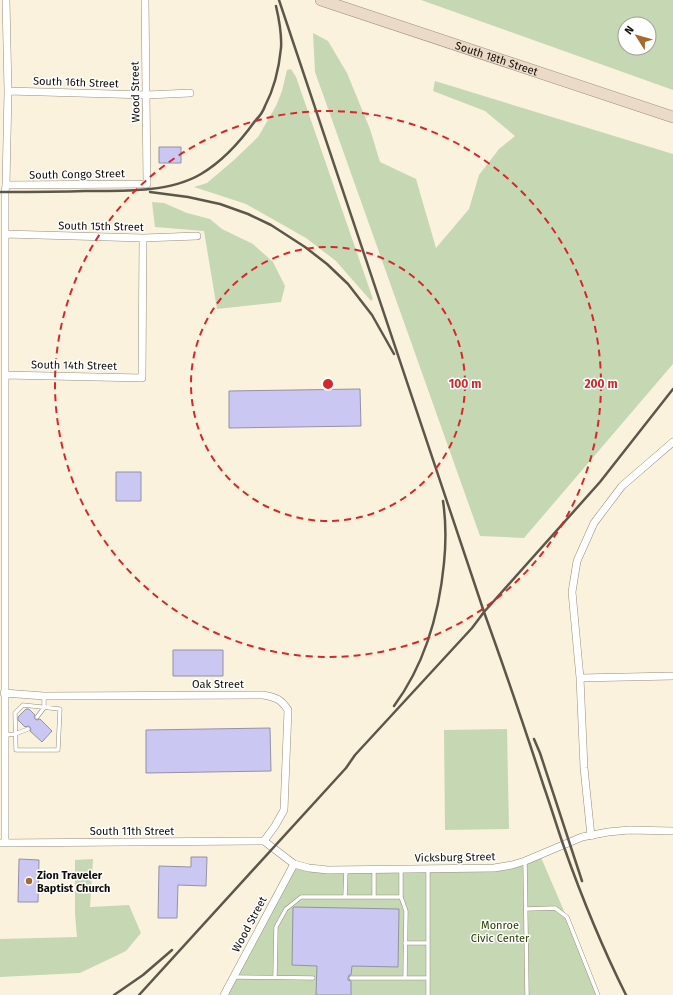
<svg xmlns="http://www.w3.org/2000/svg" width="673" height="995" font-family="'Fira Sans',sans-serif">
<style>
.green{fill:#c6d7b4;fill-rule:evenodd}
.building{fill:#cac7f3;stroke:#9292a6}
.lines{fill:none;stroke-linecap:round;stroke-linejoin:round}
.service-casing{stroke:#978e7b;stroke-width:4.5}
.minor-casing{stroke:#978e7b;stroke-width:8}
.secondary-casing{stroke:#978e7b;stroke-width:12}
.service{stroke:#fff;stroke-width:3.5}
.minor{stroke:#fff;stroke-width:7}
.secondary{stroke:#ecdac8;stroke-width:11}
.rail{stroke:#5c574b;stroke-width:2.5}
.ring{fill:none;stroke:#d62828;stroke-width:2;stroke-dasharray:7 5}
.poi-dot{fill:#a6692d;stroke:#fff;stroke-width:1.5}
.labels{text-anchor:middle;stroke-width:3;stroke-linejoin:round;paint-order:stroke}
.street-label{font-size:11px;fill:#110e07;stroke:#fff}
.poi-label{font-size:11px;font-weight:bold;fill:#110e07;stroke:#fff;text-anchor:start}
.park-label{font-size:11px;fill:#283f00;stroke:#fff}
.centre{fill:#d62828;stroke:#fff;stroke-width:2}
.ring-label{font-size:12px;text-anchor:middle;font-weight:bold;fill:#d62828;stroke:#fff;stroke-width:3;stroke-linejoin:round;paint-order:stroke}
</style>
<rect width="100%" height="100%" fill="#fbf2dd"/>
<path class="green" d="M421,0H673V90ZM625,24H649V48H625Z
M313,33L328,41L347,73L370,129L380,162L416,179L436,248L469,209L479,175L499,149L515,136L485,111L433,91L435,81L673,154V364L524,538L480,536L315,72Z
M291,69L296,77L373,299L371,301L336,261L306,238L246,204L194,187L207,183L234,160L258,137L276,106L282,91L287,70Z
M152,202L164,203L187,213L210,219L222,229L253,244L273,262L285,286L281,302L217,309L204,231L155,227Z
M507,729L509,829L445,830L444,730Z
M540,855L600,995H224L294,864L309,868H494Z
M93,859L90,907L129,905L141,933L126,951L80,973L0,977V939L77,937L75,914V860Z"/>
<path class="building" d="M159,147H181V163H159Z
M360,389L361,426L229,428V391Z
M116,472H141V501H116Z
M173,650H223V676H173Z
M26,709H29L35,715L34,717L35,719L37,720L40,719L52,731L42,742L30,731L31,729L30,727L28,726L25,727L18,720V717Z
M270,728L271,771L146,773V730Z
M191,857H207L206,886L178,885L177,918H158L159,866L191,867Z
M19,859L39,860L38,902H18Z
M294,907L399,909L398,967L352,966L351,975H349L348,978V980L351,981V995H316L317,966L292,965L293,908Z"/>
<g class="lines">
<g class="service-casing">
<path id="service" d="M23,705L60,709L58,750H16L15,713Z
M37,717L44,708V696
M4,735L15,734L28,729
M525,861L527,995
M345,897L346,870
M374,897V869
M401,897L406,911L405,978
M526,909L555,908L567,917L598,995
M405,943H428
M233,977L313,978
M275,978L276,927L286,909L301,897H401V869
M351,978H428
M428,995V869"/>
</g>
<g class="minor-casing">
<path id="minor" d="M8,91L147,95L190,93
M6,185L147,184L145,0
M5,234L143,238L197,236
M5,375L142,378L143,238
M580,678L673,676
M4,693L44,696L263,695C275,697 281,699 288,710L284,810L275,826L264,841
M591,836L584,768L580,678L572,592L577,561L594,523L622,486L673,442
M264,841L294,864L309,868L328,870L494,868L512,865L525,861L582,837L608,832L629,830L673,831
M0,843L264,841
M5,843V192L6,185L8,91L6,0
M224,995L294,864"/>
</g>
<g class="secondary-casing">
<g id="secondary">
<path id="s1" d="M321,0L673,117"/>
</g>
</g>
<use href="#service" class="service"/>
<use href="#minor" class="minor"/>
<use href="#secondary" class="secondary"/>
<path class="rail" d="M279,0L484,612C505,670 525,729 544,787C551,807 557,827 564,847C582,898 602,947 626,995
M0,192C28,192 57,192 85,191C121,191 169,193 201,174C223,161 240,142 255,121C259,117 263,112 265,106C274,89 279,68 281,48C282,34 279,19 276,6
M150,192L188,197L220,204L248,214L271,225L305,247L327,264L348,284L372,315L394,354
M394,706C425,664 439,615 444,563C446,543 446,521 443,501
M534,739L540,753L582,881
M114,995L143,975L172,950
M139,995L346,768L355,755L472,628L484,612L600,482L673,389"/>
</g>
<g class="ring">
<circle cx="328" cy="384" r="137"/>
<circle cx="328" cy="384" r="273"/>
</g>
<circle class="poi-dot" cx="29" cy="881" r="4"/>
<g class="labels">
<g class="street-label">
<text dy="4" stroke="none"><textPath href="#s1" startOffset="185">South 18th Street</textPath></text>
<text transform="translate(76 82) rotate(2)" y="4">South 16th Street</text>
<text transform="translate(135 92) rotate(-91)" y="4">Wood Street</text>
<text transform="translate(77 174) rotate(-1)" y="4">South Congo Street</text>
<text transform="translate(101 226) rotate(1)" y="4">South 15th Street</text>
<text transform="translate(74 365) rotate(1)" y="4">South 14th Street</text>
<text x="218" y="688">Oak Street</text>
<text x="132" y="835">South 11th Street</text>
<text transform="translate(455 857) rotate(-1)" y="4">Vicksburg Street</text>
<text transform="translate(249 924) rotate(-62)" y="4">Wood Street</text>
</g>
<g class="poi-label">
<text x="37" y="879">Zion Traveler<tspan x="37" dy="13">Baptist Church</tspan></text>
</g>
<g class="park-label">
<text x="500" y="929">Monroe<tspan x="500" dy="13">Civic Center</tspan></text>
</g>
</g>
<circle cx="328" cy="384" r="6" class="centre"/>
<g class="ring-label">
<text x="465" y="388">100 m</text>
<text x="601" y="388">200 m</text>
</g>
<g transform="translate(637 36) rotate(307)"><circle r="19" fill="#ffffff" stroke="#a09f9c"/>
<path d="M0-3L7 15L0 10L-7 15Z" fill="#a6692d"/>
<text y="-6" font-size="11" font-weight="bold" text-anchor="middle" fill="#110e07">N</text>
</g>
</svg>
